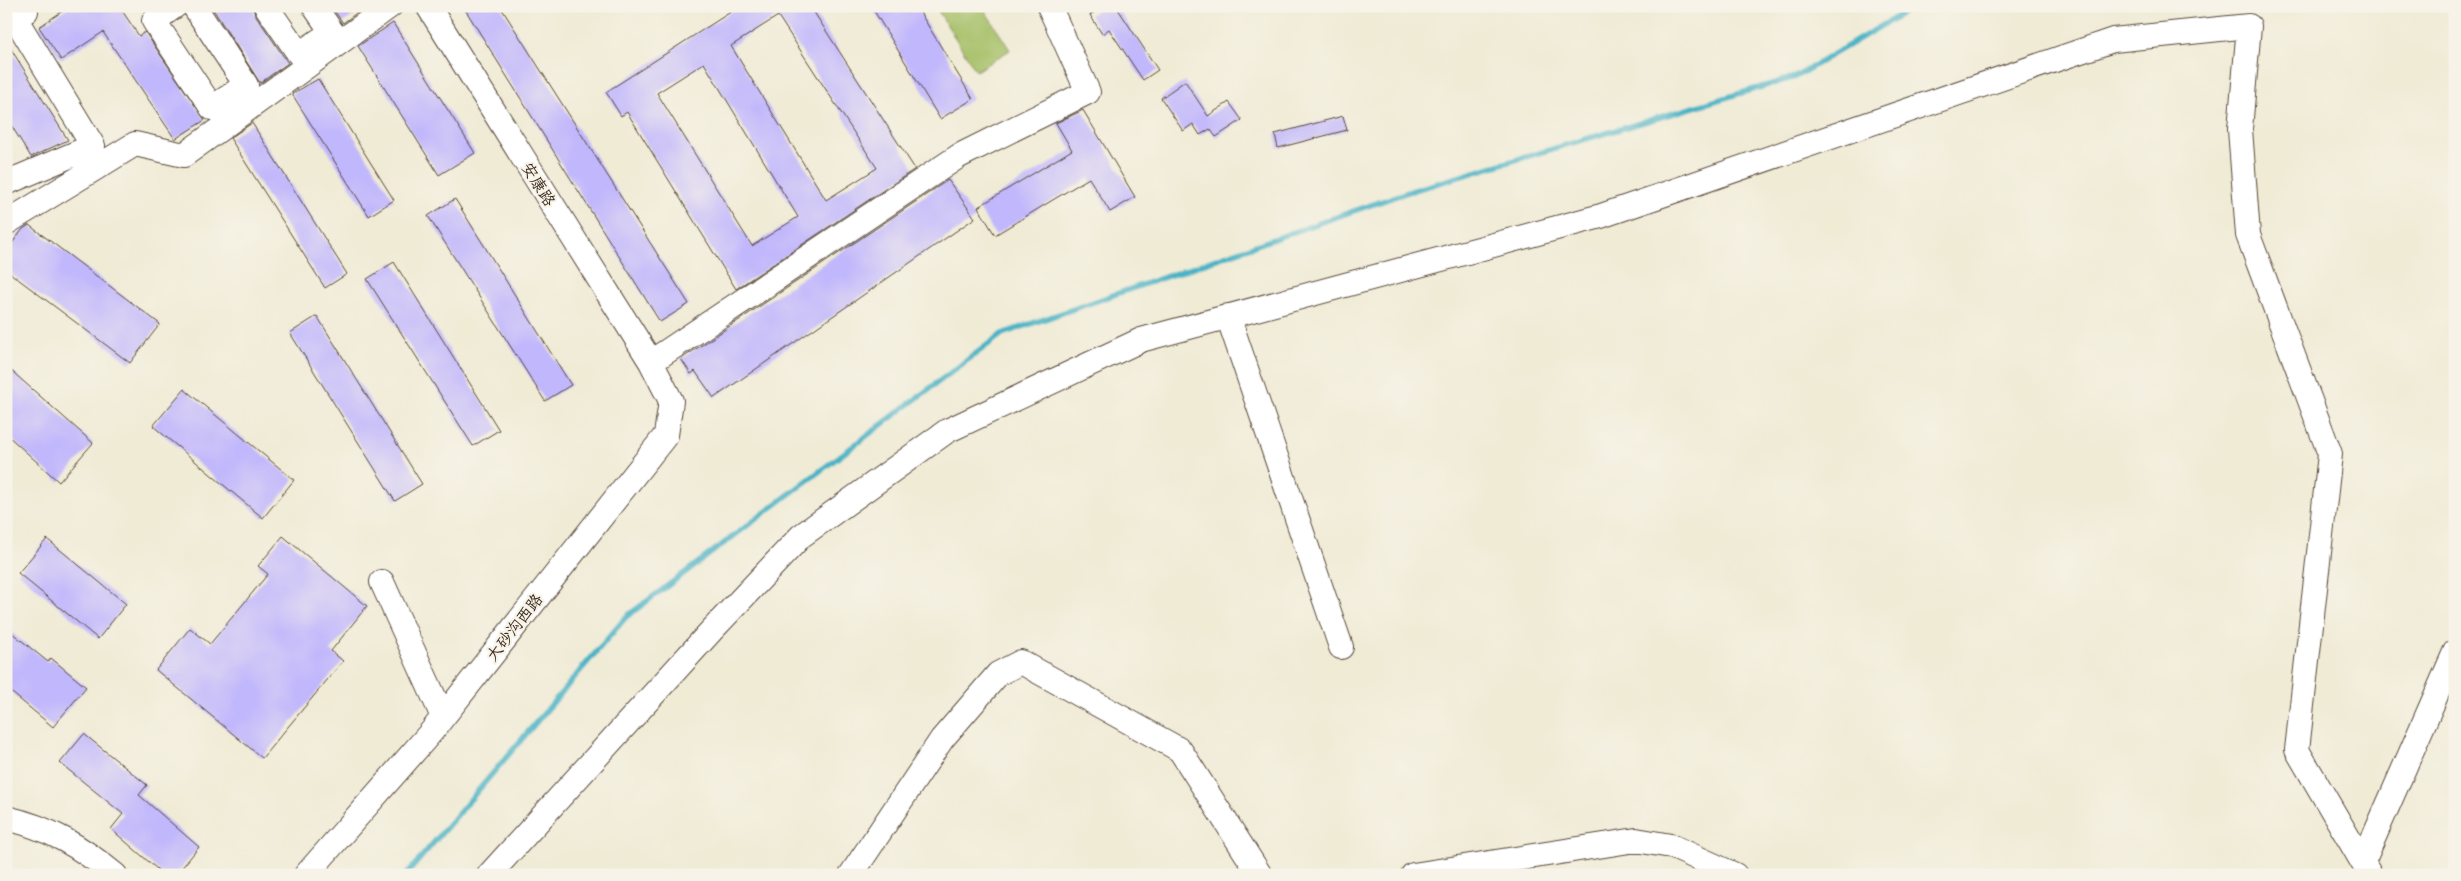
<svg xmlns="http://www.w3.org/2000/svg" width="2461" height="881" font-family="Pangolin,'LXGW WenKai TC',sans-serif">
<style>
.park{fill:#a6c067;stroke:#707542}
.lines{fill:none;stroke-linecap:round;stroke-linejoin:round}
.stream{stroke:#48b3c6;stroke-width:5.5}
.building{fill:#c1b7fc;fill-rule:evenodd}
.minor-casing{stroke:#564739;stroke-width:26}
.minor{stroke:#fff;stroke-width:24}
.labels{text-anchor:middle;stroke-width:4.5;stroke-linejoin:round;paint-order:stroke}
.street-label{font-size:16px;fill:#3b2a1e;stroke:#f7f3e8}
</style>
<rect width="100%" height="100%" fill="#f7f3e8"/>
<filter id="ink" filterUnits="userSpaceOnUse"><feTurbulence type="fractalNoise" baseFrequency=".02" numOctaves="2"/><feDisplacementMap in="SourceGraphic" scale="10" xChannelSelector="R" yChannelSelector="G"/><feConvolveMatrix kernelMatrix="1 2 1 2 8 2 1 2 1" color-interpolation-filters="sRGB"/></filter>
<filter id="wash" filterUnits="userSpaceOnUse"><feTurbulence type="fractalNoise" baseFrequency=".0096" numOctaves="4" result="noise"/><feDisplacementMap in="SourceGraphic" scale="20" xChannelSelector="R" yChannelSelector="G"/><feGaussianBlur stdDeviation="1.12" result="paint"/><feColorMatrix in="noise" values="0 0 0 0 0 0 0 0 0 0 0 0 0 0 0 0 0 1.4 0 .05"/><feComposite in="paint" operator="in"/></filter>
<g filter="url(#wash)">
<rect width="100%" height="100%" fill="#f0ebd5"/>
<path class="park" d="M935,6H982L1010,50L976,71Z"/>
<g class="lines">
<path class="stream" d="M406,875L626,617L1002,334L1411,191L1795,77L1915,6"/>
</g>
<g id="blocks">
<path class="building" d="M70,6H119L139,36L145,32L205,120L175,139L103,32L61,60L39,27Z
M211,6H252L255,14L288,63L260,83Z
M331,6H366L343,23Z
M463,6H500L689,304L660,322Z
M740,6H810L915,169L736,289L627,112L621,116L606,92ZM778,16L877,168L826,200L731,46ZM704,63L798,217L752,246L657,93Z
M871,6H916L973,99L940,119Z
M1103,6H1116L1158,70L1143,80L1109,29L1102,34L1090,15Z
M393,23L475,153L439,175L358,46Z
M6,41L68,140L31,157L6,117Z
M318,79L394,200L369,216L292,94Z
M1185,81L1208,116L1229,102L1242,120L1216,137L1210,129L1200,135L1193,124L1183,131L1161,98Z
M1083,110L1135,197L1110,212L1089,178L995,235L978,207L1072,150L1056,123Z
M1343,116L1347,130L1278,148L1275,134Z
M252,123L347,274L325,288L230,138Z
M948,180L975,218L714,398L695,371L691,374L681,359Z
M455,199L571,385L545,401L428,216Z
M29,225L160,324L130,363L6,270V251L23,229Z
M394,262L499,430L473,446L367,279Z
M317,316L422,484L395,501L290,333Z
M6,366L93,443L59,482L6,434Z
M184,389L294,480L263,518L153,426Z
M283,536L367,606L331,651L343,661L262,758L156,670L190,628L210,644L268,574L258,566Z
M47,539L126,604L98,639L18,573Z
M6,628L48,662L51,658L86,687L53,727L6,688Z
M84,734L147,785L139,795L199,847L176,875H164L111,829L123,814L60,763Z"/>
</g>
</g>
<g filter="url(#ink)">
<use href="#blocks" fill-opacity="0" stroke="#564739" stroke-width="1"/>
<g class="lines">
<g class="minor-casing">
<path id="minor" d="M175,6L154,21L212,108L246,85L194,6
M266,6L299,54L332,32L314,6
M6,183L93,146L15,18L26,11L23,6
M6,223L135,144L184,155L390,6
M1228,316L1341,647
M651,362L959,156L1088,92L1049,6
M382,582L443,717
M6,818C50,828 81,847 115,875
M2363,862L2455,652
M306,875L432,731L666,435L671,401L651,362L428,6
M489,875L712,630L801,536L947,431L1141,340L1601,216L2113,40L2249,26L2240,129L2248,235L2330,454L2297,750L2370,875
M851,875L942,739L998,674L1021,662L1180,750L1260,875
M1413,875L1636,840L1671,846L1735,875"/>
</g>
<use href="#minor" class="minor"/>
</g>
</g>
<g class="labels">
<g class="street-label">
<text transform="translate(539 184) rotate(58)" y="6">安康路</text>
<text transform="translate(514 627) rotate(-52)" y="6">大砂沟西路</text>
</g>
</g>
<rect width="2461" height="881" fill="none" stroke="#f7f3e8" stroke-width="25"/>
</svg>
